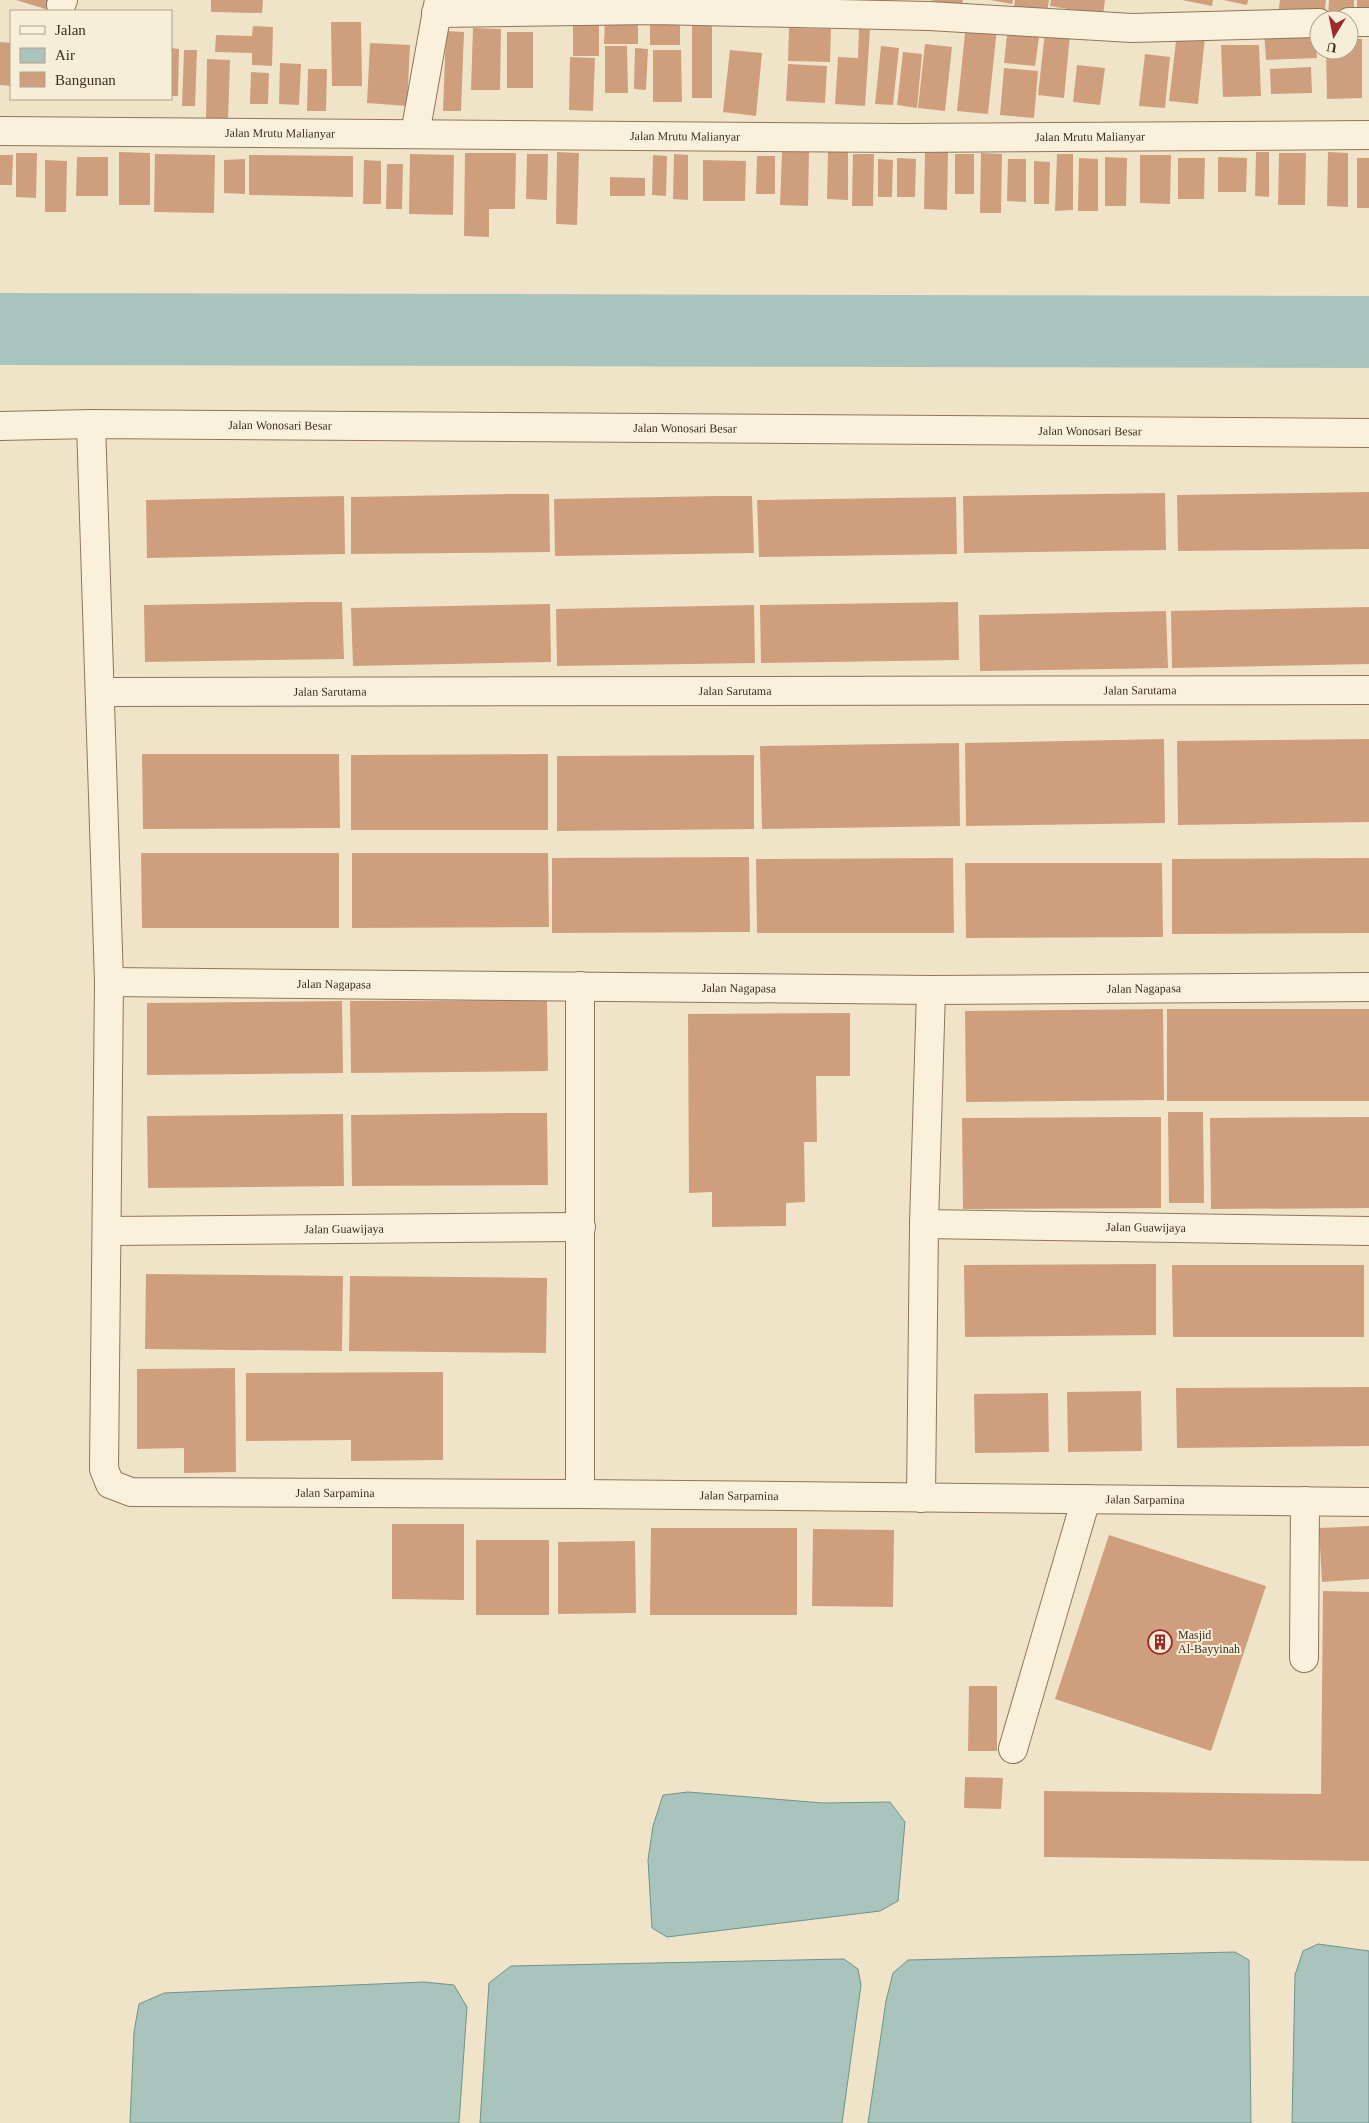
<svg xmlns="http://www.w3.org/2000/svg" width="1369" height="2123" font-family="Georgia,serif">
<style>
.water{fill:#a9c4bc;stroke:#6f938a}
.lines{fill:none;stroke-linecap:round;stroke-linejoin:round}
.river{stroke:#a9c4bc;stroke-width:72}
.building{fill:#cf9f7d}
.minor-casing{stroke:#8d765c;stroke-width:30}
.minor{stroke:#faf1dc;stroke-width:28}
.labels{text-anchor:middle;stroke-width:4;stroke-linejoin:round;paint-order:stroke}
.street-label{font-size:12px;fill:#3d2e20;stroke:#f7eed8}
.poi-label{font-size:12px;fill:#3d2e20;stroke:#f7eed8;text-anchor:start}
</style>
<rect width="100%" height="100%" fill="#f0e4c8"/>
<path class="water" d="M688,1792L823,1803L890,1802L905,1822L898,1901L880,1911L667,1937L652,1928L648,1860L653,1826L663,1795Z
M1318,1944L1369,1951V2123H1292L1295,1975L1303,1951Z
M1235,1952L1249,1960L1251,2123H868L886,2001L893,1973L908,1960Z
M844,1959L858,1969L861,1985L842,2123H480L489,1983L511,1966Z
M424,1982L454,1985L467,2007L459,2123H130L134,2032L139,2004L164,1993Z"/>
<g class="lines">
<path class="river" d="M0,329L1369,332"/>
</g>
<path class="building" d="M16,0H56L52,11Z
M211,0H263L262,13L211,12Z
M930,0H963L961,8Z
M990,0H1013L1012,4Z
M1015,0H1049L1047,12L1014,6Z
M1051,0H1105L1103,15L1050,6Z
M1182,0H1213L1212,6Z
M1223,0H1248L1247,5Z
M1280,0H1326L1324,20L1278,15Z
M1329,0H1354V17L1328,16Z
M1357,0H1369V17H1357Z
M638,16V44H604L605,17Z
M573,20H599V56H573Z
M331,22H361L362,86H332Z
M680,22V45H650V23Z
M966,24L997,28L988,114L957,111Z
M692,25H712V98H692Z
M253,26L273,27L272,66L252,65V53L215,52L216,35L252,36Z
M1008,26L1040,30L1035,66L1004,63Z
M473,28L501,29L500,90H471Z
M789,28L831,29L830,62L788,61Z
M1315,28L1317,58L1266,60L1264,30Z
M859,29L870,30L865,106L835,104L838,57L858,58Z
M446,31L464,32L461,111H443Z
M507,32H533V88H507Z
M1045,32L1070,35L1064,98L1038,95Z
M1177,33L1205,37L1198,104L1169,101Z
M1349,39H1362V98L1327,99L1326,50H1349Z
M0,42L11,43V86L0,85Z
M370,43L410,45L407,106L367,103Z
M925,44L952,47L945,111L918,108Z
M1221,45H1259L1261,96L1223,97Z
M605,46H627L628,93H605Z
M881,46L899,48L893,105L875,104Z
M171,48L179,49L178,96H171Z
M635,48L648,49L646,90L634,89Z
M184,50H197L195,106H182Z
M653,50H681L682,102H653Z
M730,50L762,53L756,116L723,112Z
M903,52L922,54L917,108L897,105Z
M1145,54L1170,57L1165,108L1139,106Z
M570,57L595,58L593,111L569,110Z
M207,59L230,60L228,121L206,120Z
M280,63L301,64L299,105L279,104Z
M788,64L827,66L825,103L786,101Z
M1077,65L1105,68L1100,105L1073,102Z
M1311,67L1312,93L1271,94L1270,69Z
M1004,68L1038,71L1034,118L1000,115Z
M308,69H327L326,111H307Z
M251,72L269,73L268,104H250Z
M828,150H848V200L827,199Z
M925,151H948L947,210L924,209Z
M119,152L150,153V205H119Z
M557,152L579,153L577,225L556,224Z
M782,152H809L808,206L780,205Z
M1256,152H1269V197L1255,196Z
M1328,152L1348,153V207L1327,206Z
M16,153H37L36,198L16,197Z
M465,153H516L515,209H489V237L464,236Z
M981,153L1002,154L1001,213H980Z
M1279,153H1306L1305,205H1278Z
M155,154L215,155L214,213L154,212Z
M410,154L454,155L453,215L409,214Z
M527,154H548L547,200L526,199Z
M674,154L688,155V200L673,199Z
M853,154H874L873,206H852Z
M955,154H974V194H955Z
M1057,154H1073V210L1055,211Z
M0,155H13L12,185H0Z
M249,155L353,156V197L249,195Z
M653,155L667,156L666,196L652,195Z
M1140,155H1171L1170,204L1140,203Z
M757,156H775V194H756Z
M77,157H108V196H76Z
M1105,157L1127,158L1126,206H1105Z
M1218,157L1247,158L1246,192H1218Z
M897,158L916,159L915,197H897Z
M1079,158L1098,159V211H1078Z
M1178,158H1205L1204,199H1178Z
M1357,158H1369V208H1357Z
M245,159V194L224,193V160Z
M878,159L893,160L892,197H878Z
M1008,159H1026V202L1007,201Z
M45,160L67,161L66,212H45Z
M364,160L381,161V204H363Z
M703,160L746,161L745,201H703Z
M1034,161L1050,162L1049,204H1034Z
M387,164H403L402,209H386Z
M610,177L645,178V196H610Z
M1369,492V549L1178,551L1177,495Z
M1165,493L1166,550L964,553L963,496Z
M514,494H549L550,552L351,554V497Z
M344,496L345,554L147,558L146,500Z
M717,496H752L754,553L555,556L554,499Z
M956,497L957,554L759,557L757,500Z
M308,602H342L344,659L145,662L144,605Z
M958,602L959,660L761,663L760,605Z
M550,604L551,662L353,666L351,608Z
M754,605L755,663L557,666L556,609Z
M1369,607V664L1172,668L1171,611Z
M1166,611L1168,668L980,671L979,615Z
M1164,739L1165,823L966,826L965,743Z
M1369,739V822L1178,825L1177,741Z
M959,743L960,826L762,829L760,746Z
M142,754H339L340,828L143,829Z
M548,754V830H351V755Z
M754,755V829L557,831V756Z
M141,853H339V928H142Z
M352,853H548L549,927L352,928Z
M749,857L750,932L552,933V858Z
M953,858L954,933H757L756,859Z
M1369,858V933L1172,934V859Z
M965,863H1162L1163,937L966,938Z
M547,1000L548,1071L351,1073L350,1001Z
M342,1001L343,1073L147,1075V1003Z
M1163,1009L1164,1100L966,1102L965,1011Z
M1167,1009H1369V1101H1167Z
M850,1013V1076H816L817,1142H804L805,1202L786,1203V1226L712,1227V1192L689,1193L688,1014Z
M1168,1112H1203L1204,1203H1169Z
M509,1113H547L548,1185L352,1186L351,1115Z
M343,1114L344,1186L148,1188L147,1116Z
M1130,1117H1161V1208L963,1209L962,1118Z
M1369,1117V1208L1211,1209L1210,1118Z
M1156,1264V1335L965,1337L964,1265Z
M1172,1265H1364V1337H1173Z
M146,1274L343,1276L342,1351L145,1349Z
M350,1276L547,1278L546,1353L349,1351Z
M235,1368L236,1472L184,1473V1448L137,1449V1369Z
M443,1372V1460L351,1461V1440L246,1441V1373Z
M1369,1387V1446L1177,1448L1176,1388Z
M1141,1391L1142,1451L1068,1452L1067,1392Z
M1048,1393L1049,1452L975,1453L974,1394Z
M392,1524H464V1600L392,1599Z
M1369,1526V1579L1322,1582L1319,1528Z
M651,1528H797V1615H650Z
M813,1529L894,1530L893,1607L812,1606Z
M1109,1535L1266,1586L1211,1751L1055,1699Z
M476,1540H549V1615H476Z
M635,1541L636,1613L558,1614V1542Z
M1323,1591L1369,1592V1861L1044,1857V1791L1321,1794Z
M969,1686H997V1751H968Z
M965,1777L1003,1778L1001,1809L964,1808Z"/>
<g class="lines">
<g class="minor-casing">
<g id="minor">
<path d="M61,5L63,0"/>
<path d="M436,13L654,10L929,16L1132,28L1319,23"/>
<path d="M1349,22H1369"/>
<path id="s1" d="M0,131L904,138L1369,135"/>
<path d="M415,134L439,0"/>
<path id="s2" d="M91,424L109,982L104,1469L110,1484L131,1492L580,1494L1369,1502"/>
<path id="s3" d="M0,426L91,424L1369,433"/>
<path id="s4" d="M100,692L1369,690"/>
<path id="s5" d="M109,982L931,990L1369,987"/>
<path d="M580,986V1494"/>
<path id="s6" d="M924,1224L1369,1231"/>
<path id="s7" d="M108,1231L581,1227"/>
<path d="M921,1498L924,1224L931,990"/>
<path d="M1304,1658L1305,1501"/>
<path d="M1013,1749L1086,1499"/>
</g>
</g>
<use href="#minor" class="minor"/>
</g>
<defs>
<g id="building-ring" transform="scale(1.25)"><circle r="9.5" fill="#f7eed8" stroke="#9e2a2b" stroke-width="1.5"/><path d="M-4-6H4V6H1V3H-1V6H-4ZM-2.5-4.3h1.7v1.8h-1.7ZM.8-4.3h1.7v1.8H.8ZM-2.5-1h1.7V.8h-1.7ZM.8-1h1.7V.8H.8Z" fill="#9e2a2b"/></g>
</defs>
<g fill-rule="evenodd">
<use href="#building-ring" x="1160" y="1642"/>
</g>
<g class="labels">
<g class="street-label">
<text dy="4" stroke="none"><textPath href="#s1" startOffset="280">Jalan Mrutu Malianyar</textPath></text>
<text dy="4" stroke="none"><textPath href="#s1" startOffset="685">Jalan Mrutu Malianyar</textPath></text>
<text dy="4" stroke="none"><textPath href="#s1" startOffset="1090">Jalan Mrutu Malianyar</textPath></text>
<text dy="4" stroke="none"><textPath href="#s3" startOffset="280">Jalan Wonosari Besar</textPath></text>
<text dy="4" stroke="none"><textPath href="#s3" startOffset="685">Jalan Wonosari Besar</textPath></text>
<text dy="4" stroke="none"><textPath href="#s3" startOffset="1090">Jalan Wonosari Besar</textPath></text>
<text dy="4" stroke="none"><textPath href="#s4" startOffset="1040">Jalan Sarutama</textPath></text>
<text dy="4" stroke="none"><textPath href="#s4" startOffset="635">Jalan Sarutama</textPath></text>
<text dy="4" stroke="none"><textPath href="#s4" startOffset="230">Jalan Sarutama</textPath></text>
<text dy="4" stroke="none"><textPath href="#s5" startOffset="225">Jalan Nagapasa</textPath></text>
<text dy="4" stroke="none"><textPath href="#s5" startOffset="630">Jalan Nagapasa</textPath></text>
<text dy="4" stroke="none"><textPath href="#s5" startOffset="1035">Jalan Nagapasa</textPath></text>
<text dy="4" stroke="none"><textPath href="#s6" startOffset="222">Jalan Guawijaya</textPath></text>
<text dy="4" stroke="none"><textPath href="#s7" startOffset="236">Jalan Guawijaya</textPath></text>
<text dy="4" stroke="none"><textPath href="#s2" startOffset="1288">Jalan Sarpamina</textPath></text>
<text dy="4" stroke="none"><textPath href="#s2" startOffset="1692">Jalan Sarpamina</textPath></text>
<text dy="4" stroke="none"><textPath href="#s2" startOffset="2098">Jalan Sarpamina</textPath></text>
</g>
<g class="poi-label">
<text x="1178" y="1639">Masjid<tspan x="1178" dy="14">Al-Bayyinah</tspan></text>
</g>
</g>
<rect x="10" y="10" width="162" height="90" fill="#f7eed8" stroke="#ada18e"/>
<rect x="20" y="26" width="25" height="8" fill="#faf1dc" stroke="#ada18e"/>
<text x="55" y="35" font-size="15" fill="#3d2e20">Jalan</text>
<rect x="20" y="48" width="25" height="15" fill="#a9c4bc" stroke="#ada18e"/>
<text x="55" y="60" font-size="15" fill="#3d2e20">Air</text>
<rect x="20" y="72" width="25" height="15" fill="#cf9f7d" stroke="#ada18e"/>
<text x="55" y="85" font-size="15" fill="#3d2e20">Bangunan</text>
<g transform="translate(1334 35) rotate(190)"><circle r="24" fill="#f7eed8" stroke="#ada18e"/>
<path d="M0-4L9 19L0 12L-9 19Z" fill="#9e2a2b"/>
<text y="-8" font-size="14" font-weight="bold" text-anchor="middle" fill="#3d2e20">U</text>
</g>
</svg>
